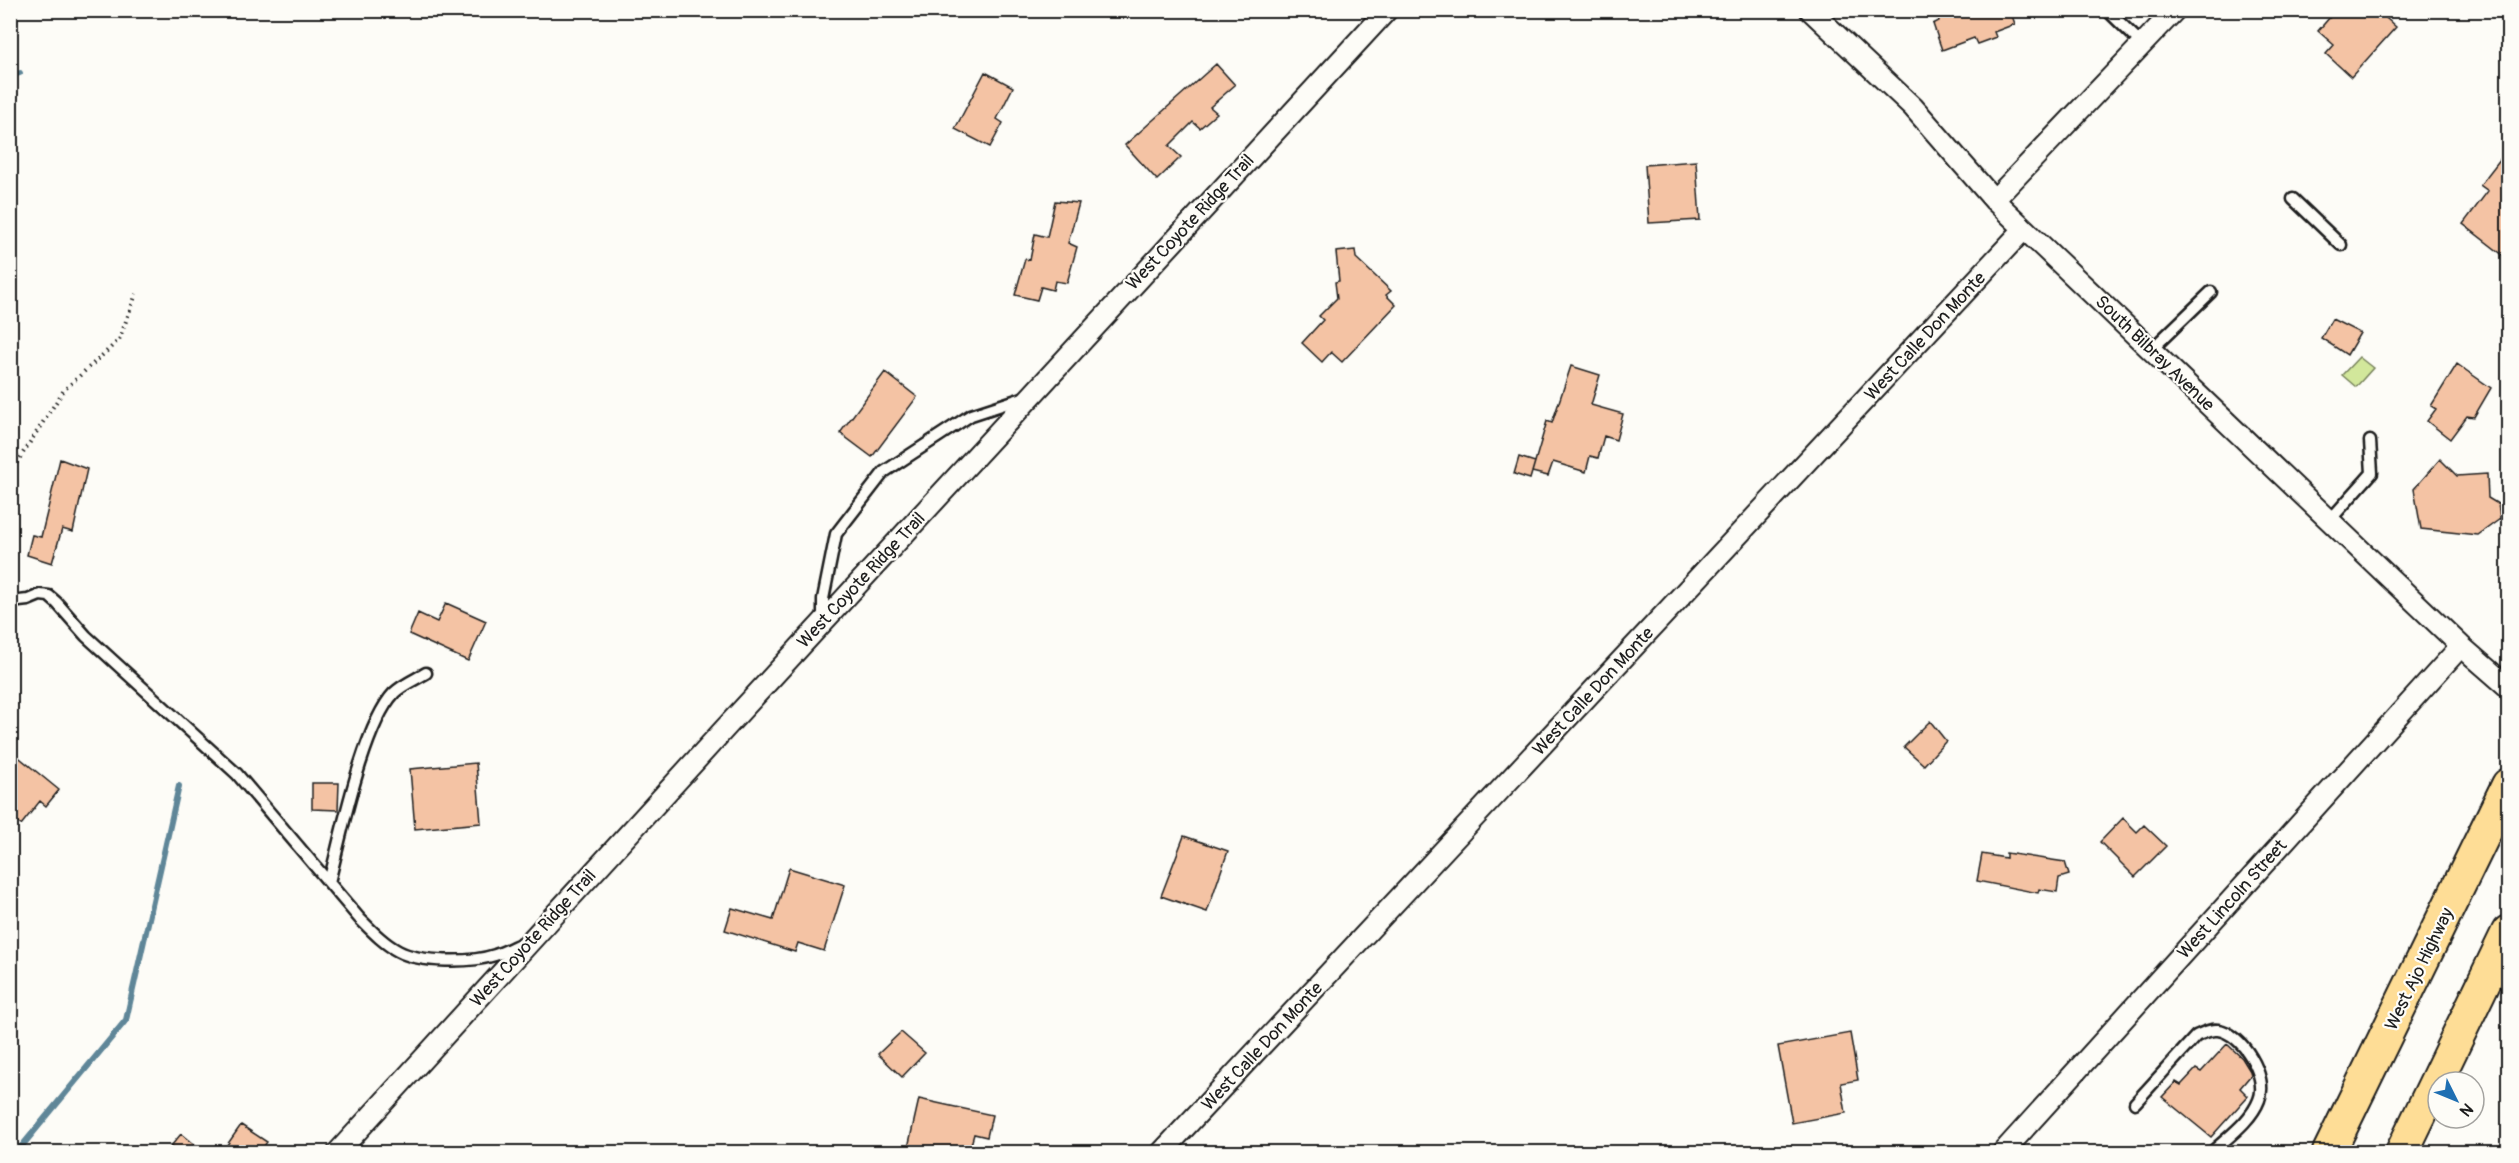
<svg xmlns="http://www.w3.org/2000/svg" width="2519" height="1163" font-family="Pangolin,sans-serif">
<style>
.green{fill:#d2e79b;stroke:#77825c;stroke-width:1.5}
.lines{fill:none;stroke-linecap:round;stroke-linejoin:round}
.stream{stroke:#5e8698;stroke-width:6}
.building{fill:#f4c3a4;stroke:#1c1c1c;stroke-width:1.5}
.service-casing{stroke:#1c1c1c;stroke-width:15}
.minor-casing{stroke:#1c1c1c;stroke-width:24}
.primary-casing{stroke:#1c1c1c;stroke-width:36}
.path{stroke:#1c1c1c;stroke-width:4;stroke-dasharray:1.5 4.5;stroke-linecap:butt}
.service{stroke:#fdfcf7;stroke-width:10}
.minor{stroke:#fdfcf7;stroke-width:20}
.primary{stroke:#fedd96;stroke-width:32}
.labels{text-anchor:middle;stroke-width:4.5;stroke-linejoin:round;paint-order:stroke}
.street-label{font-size:18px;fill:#1c1c1c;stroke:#fdfcf7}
</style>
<rect width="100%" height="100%" fill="#fdfcf7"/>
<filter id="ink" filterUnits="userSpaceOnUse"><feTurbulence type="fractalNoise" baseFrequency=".0167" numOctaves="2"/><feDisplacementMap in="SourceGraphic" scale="12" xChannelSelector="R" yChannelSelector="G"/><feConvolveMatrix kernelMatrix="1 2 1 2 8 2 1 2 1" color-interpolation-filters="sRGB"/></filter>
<g filter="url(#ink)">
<path class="green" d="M2359,357L2373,368L2356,387L2342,375Z"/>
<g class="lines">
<path class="stream" d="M10,76L20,73
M17,1152L126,1020L179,786"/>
</g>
<path class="building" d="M1935,10H2010L2015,24L1994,32L1996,37L1977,44L1974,38L1942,50L1933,24L1939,21Z
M2336,10H2377L2396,27L2351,77L2326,54L2334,45L2318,31Z
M1216,64L1235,85L1210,107L1217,113L1200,128L1193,122L1169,146L1181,157L1157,180L1125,145Z
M985,72L1013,87L997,119L1003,123L990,147L955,129Z
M2508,149V259L2463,224L2488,191L2480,185Z
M1696,161L1700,220L1649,223L1645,165Z
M1055,201L1079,203L1068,243L1077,247L1067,283L1055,281L1053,290L1041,287L1037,300L1015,295L1025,259L1030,260L1035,234L1047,237Z
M1355,250L1356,258L1391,291L1386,295L1396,305L1342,362L1331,352L1322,362L1302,343L1323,320L1319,316L1337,298L1335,282L1339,281L1336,252Z
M2332,319L2360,333L2347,355L2321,338Z
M2457,364L2491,388L2474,417L2467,416L2450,439L2427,421L2436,409L2431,406Z
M1571,366L1600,375L1591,405L1623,414L1616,440L1604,436L1598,458L1590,456L1586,472L1553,462L1548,476L1532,472L1547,421L1552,423Z
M885,372L917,397L872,457L840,433Z
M1519,457L1535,462L1530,479L1514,474Z
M60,459L87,469L73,532L62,529L52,563L27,555L32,535L41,537Z
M2440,459L2457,476L2487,474L2488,498L2498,504L2500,519L2478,535L2421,529L2414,489Z
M446,603L486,621L468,661L409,634L418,613L437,622Z
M1930,721L1946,741L1924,765L1904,747Z
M10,750L59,790L46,806L40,801L21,825L10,817Z
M476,763L481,823L415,829L410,769Z
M312,783H339L338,810L312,809Z
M2123,818L2137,832L2144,825L2166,846L2135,877L2100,842Z
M1184,836L1228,851L1207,912L1161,896Z
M2006,853L2065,862L2069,875L2059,878L2057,892L2039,889L2038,893L1977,881L1982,854L2006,858Z
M789,868L845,885L824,951L798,943L795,952L725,930L732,908L773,920Z
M901,1032L925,1053L902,1077L878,1054Z
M1850,1033L1858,1080L1841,1083L1846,1113L1792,1123L1778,1046Z
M2227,1044L2242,1058L2250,1071L2251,1075L2240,1088L2248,1096L2211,1137L2162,1097L2176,1082L2181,1085L2196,1069L2201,1072Z
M919,1099L992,1115L987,1137L974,1134L969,1152H907Z
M241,1125L267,1142L260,1152H222Z
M181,1134L203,1152H166Z"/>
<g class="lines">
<g class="service-casing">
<path id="service" d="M2107,10L2142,44
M2293,199L2341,245
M2151,350L2211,292
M2330,520L2372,473L2370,441
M10,602L28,600L40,595L49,596L57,603L86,636L237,774L359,918C371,930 383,943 398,951C420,963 471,963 495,955C505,952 515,946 524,942
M823,622V599L836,534L884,472L971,415L1026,397
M329,882C341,836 363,726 394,693C402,685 416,679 426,673
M2135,1103L2196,1036C2203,1033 2210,1029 2218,1030C2242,1033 2269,1077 2259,1100C2251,1121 2228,1137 2212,1152"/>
</g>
<g class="minor-casing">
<path id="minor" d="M1810,10L1913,107L1994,200L2461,646L2508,687
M1994,200L2175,10
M338,1152L729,724L1387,10
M1162,1152L2024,229
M2003,1152L2461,646"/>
</g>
<g class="primary-casing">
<path id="primary" d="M2329,1152L2508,785
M2402,1152L2508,932"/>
</g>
<path class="path" d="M10,473L64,390L119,340L136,294"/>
<use href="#service" class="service"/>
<use href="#minor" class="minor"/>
<use href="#primary" class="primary"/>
</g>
</g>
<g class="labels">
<g class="street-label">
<text transform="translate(1190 222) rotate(-47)" y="6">West Coyote Ridge Trail</text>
<text transform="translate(1925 336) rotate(-47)" y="6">West Calle Don Monte</text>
<text transform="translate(2155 353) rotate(44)" y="6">South Bilbray Avenue</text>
<text transform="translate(861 580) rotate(-47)" y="6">West Coyote Ridge Trail</text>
<text transform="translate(1593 691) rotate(-47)" y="6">West Calle Don Monte</text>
<text transform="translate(2232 899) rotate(-48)" y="6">West Lincoln Street</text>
<text transform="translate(533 938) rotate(-48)" y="6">West Coyote Ridge Trail</text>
<text transform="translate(2419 969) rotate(-64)" y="6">West Ajo Highway</text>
<text transform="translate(1262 1046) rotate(-47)" y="6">West Calle Don Monte</text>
</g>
</g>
<rect width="2519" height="1163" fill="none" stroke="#fdfcf7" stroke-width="36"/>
<rect x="18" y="18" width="2483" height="1127" fill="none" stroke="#1c1c1c" stroke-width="2" filter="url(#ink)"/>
<g transform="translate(2456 1100) rotate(133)"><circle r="28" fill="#fdfcf7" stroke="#a3a29f" stroke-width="1.5"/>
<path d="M0-4.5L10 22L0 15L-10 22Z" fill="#1f6fb2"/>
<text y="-9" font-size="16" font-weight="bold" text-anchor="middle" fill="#1c1c1c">N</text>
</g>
</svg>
